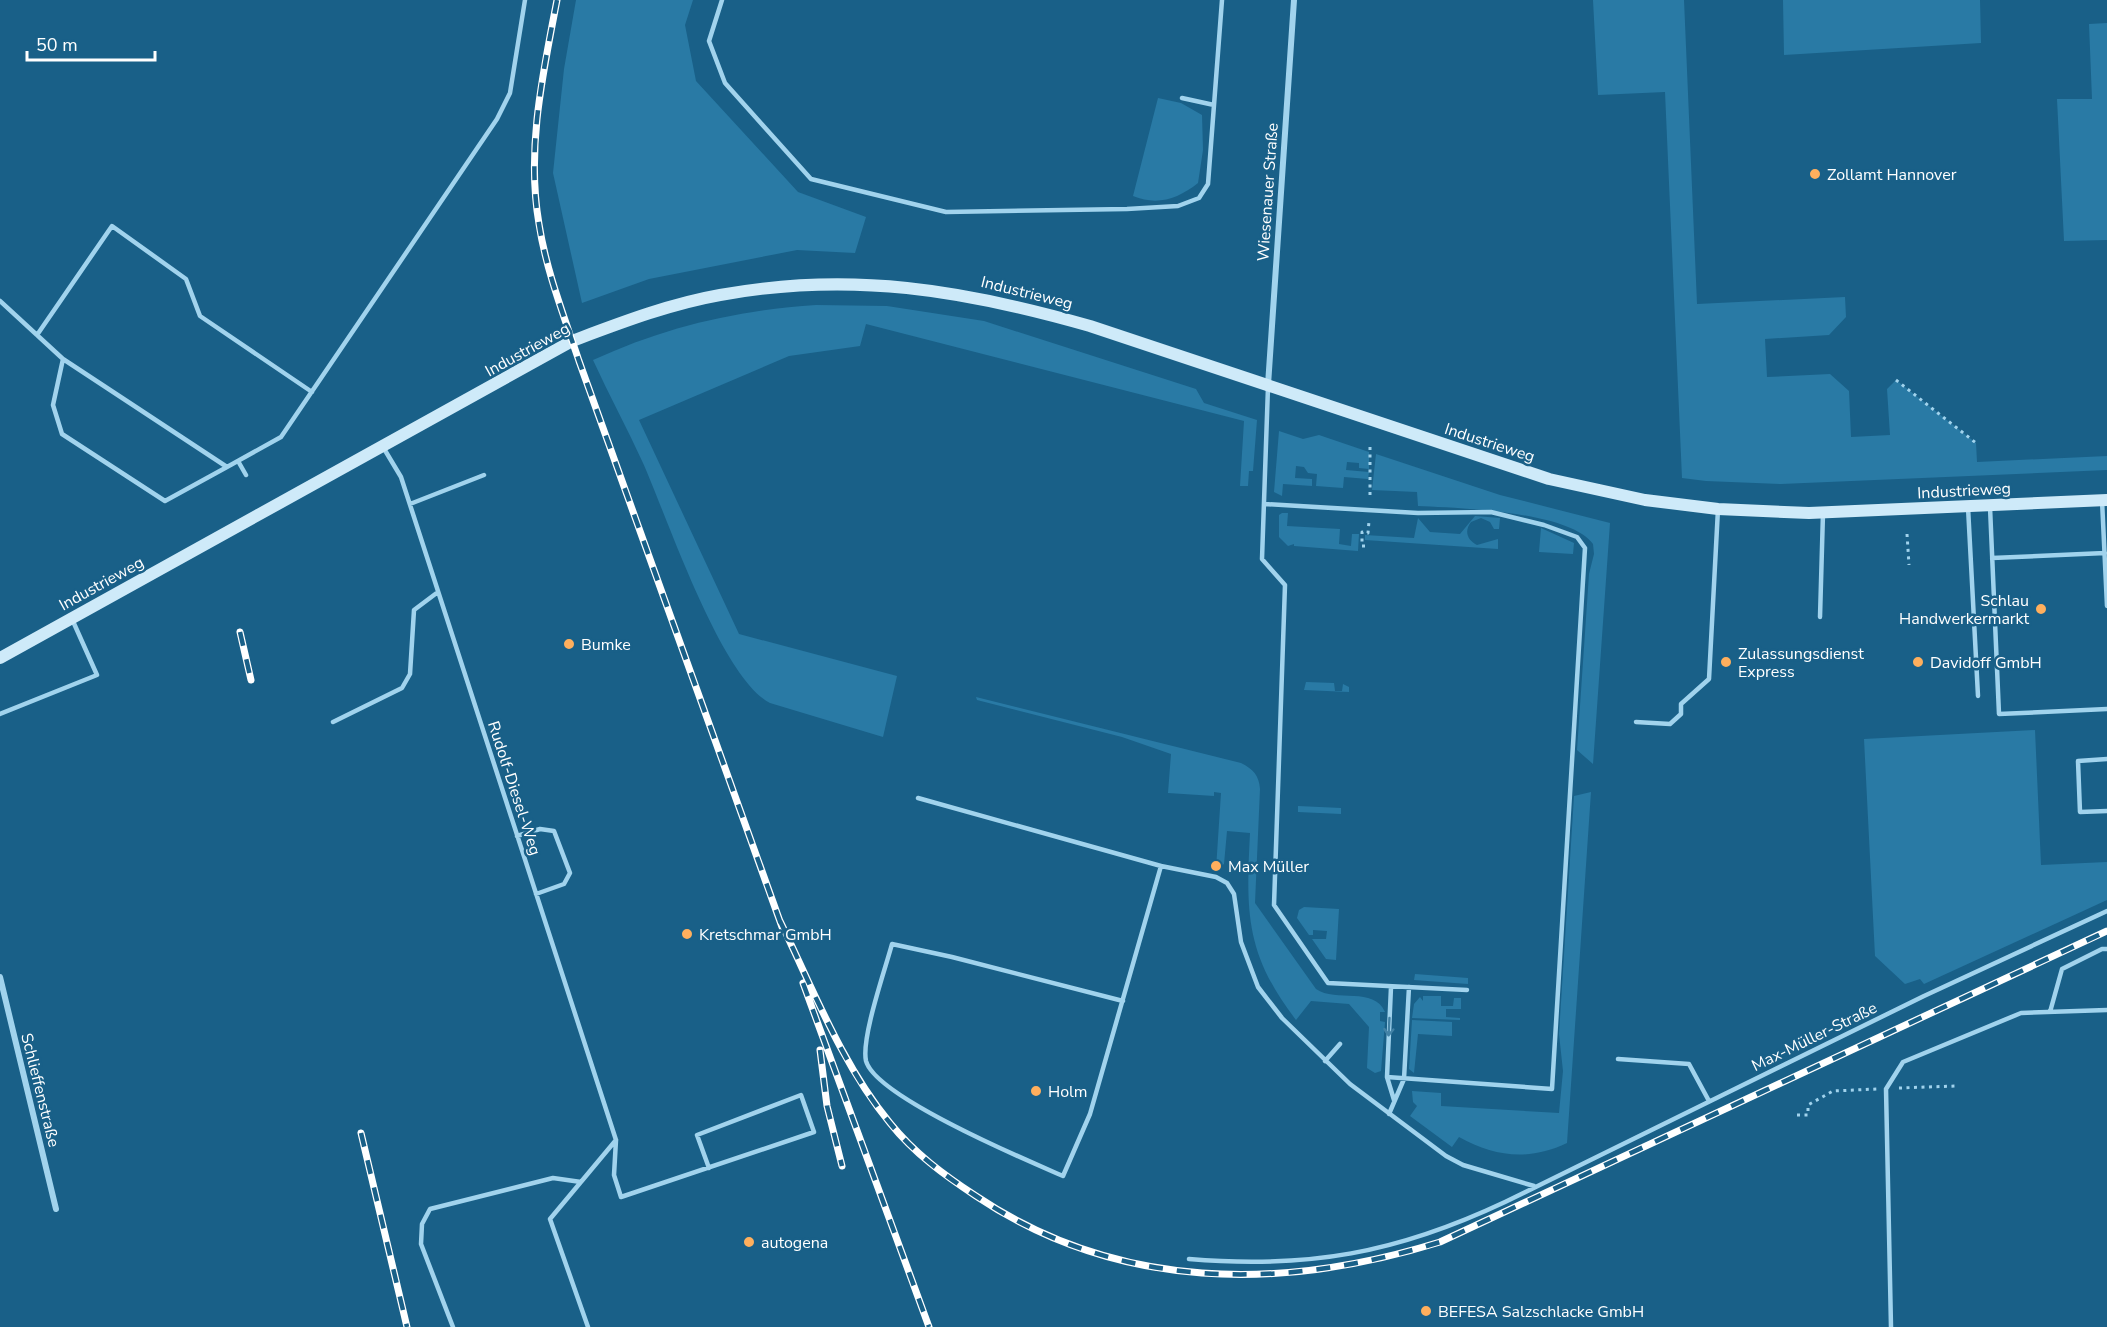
<svg xmlns="http://www.w3.org/2000/svg" width="2107" height="1327" font-family="'Nunito Sans',sans-serif">
<style>
.green{fill:#297aa5}
.lines{fill:none;stroke-linecap:round;stroke-linejoin:round}
.path{stroke:#a1d3ed;stroke-width:3;stroke-dasharray:3 4.5;stroke-linecap:butt}
.lane{stroke:#a1d3ed;stroke-width:4.5}
.street{stroke:#a1d3ed;stroke-width:6}
.secondary{stroke:#ceeaf9;stroke-width:12}
.rail-casing{stroke:#fff;stroke-width:7}
.rail{stroke:#196088;stroke-width:4.5;stroke-dasharray:14;stroke-linecap:butt}
.oneway{stroke:#4282a6}
.poi-dot{fill:#ffaf5d;stroke:#196088;stroke-width:2}
.labels{text-anchor:middle;stroke-width:5;stroke-linejoin:round;paint-order:stroke}
.poi-label{font-size:16px;fill:#fff;stroke:#196088;text-anchor:start}
.street-label{font-size:16px;fill:#fff;stroke:#196088}
</style>
<rect width="100%" height="100%" fill="#196088"/>
<path class="green" d="M576,0H693L685,25L696,81L798,192L866,217L855,253L797,250L649,279L582,303L553,173L564,69Z
M1593,0H1684L1697,304L1845,297L1846,317L1829,335L1765,339L1767,377L1830,374L1849,391L1851,437L1890,435L1887,389L1896,380L1976,443L1977,462L2107,456V470L1781,484L1706,481L1682,478L1665,92L1598,95Z
M1783,0H1980L1981,43L1784,55Z
M2107,23V240L2064,241L2057,99H2092L2089,24Z
M1158,98L1181,103L1202,115L1203,150L1198,183C1178,199 1157,206 1133,196Z
M816,305L887,306L984,321L1196,389L1204,403L1257,420L1253,471H1249L1248,486H1240L1244,421L866,324L860,346L789,356L639,420L739,634L897,676L883,737L770,703C721,678 667,517 643,463C627,428 609,395 593,360C665,327 737,310 816,305Z
M1279,431L1303,439L1319,435L1369,452V469L1359,468V463L1347,462L1346,470L1369,472L1368,479L1344,477L1343,488L1316,486L1317,474L1308,473L1304,467L1296,466L1295,478L1312,479V486L1283,484L1282,496L1274,492Z
M1376,454L1500,495L1610,523L1593,764L1577,750L1589,574L1594,554L1593,544C1569,511 1458,508 1418,506L1417,492L1372,490Z
M1282,513H1288L1287,526L1340,529L1339,544L1351,546L1352,534H1359L1358,551L1294,546V544L1288,546L1279,537V515Z
M1475,516L1500,518L1499,529H1494L1490,522L1481,518L1471,522C1464,531 1467,540 1477,545L1498,539V549L1365,540V535L1414,538L1418,518L1430,532L1460,534Z
M1541,528L1574,543L1573,554L1539,552Z
M1306,682L1334,683L1335,691H1342L1343,684L1349,687V692L1304,690Z
M976,697L1241,763C1253,769 1259,775 1260,789L1255,903L1316,989C1336,1003 1374,986 1385,1012H1380V1021L1385,1022L1381,1071L1375,1073L1367,1068L1369,1027L1349,1004L1311,1001L1296,1020C1245,954 1246,911 1250,833L1227,831L1224,864L1216,869L1221,793L1214,792V796L1168,793L1171,754L1122,737L977,700Z
M2035,730L2041,865L2107,862V900L1924,984L1920,979L1905,984L1875,956L1864,739Z
M1591,792L1567,1143C1529,1161 1495,1157 1459,1137L1452,1147L1410,1116L1417,1106L1413,1102L1412,1091L1441,1093V1106L1559,1113L1563,1071L1559,1034L1574,796Z
M1298,806L1341,808V814L1298,812Z
M1304,907L1339,909L1336,960L1326,959L1312,939H1326L1327,931L1313,930V935H1309L1297,918L1299,910Z
M1415,974L1468,978V984L1414,980Z
M1423,996H1441V1006H1453L1454,998H1461V1009H1446V1017L1460,1018V1020L1412,1018L1414,1004L1420,997L1423,1001Z
M1412,1020L1452,1022V1036L1418,1034L1414,1073L1409,1069Z"/>
<g class="lines">
<path class="path" d="M1896,380L1976,443
M1370,447V499
M1907,534L1909,565
M1365,546H1362V532L1368,533L1369,521
M1899,1088L1955,1086
M1797,1115H1808V1105L1833,1091L1877,1089"/>
<path class="lane" d="M722,0L709,41L725,83L811,179L946,212L1127,209L1178,206L1199,198L1208,184L1222,0
M1182,98L1214,105
M0,301L63,359L227,467L281,437L497,119L510,93L525,0
M37,335L112,226L186,279L200,316L312,392
M63,359L53,405L62,434L165,501L227,467
M1268,387L1262,559L1285,585L1274,905L1328,983L1467,990
M383,447L401,477L616,1140L614,1175L621,1197L814,1132L801,1095L697,1135L709,1168
M238,461L246,475
M2102,500L2107,606
M410,504L484,475
M1264,504L1418,513L1491,512L1544,525L1577,537L1585,548L1552,1089L1387,1077
M1968,507L1978,696
M1990,507L1999,714L2107,709
M1992,558L2105,553
M1820,617L1823,513
M0,714L97,675L72,619
M333,722L402,688L410,674L414,610L438,592
M1636,722L1670,724L1681,714V704L1709,679L1718,509
M2107,759L2078,761L2080,812L2107,811
M918,798L1161,866L1216,877L1227,883L1234,894L1241,942L1258,987L1282,1018L1350,1084L1446,1156L1463,1165L1534,1186
M517,836L540,829L554,831L570,873L564,884L536,894
M1391,987L1387,1077L1394,1100
M1123,1001L952,957L892,944C885,970 861,1038 866,1061C876,1097 1026,1160 1063,1176L1090,1114L1161,866
M2050,1012L2062,969L2102,949H2107
M1618,1059L1689,1064L1709,1101
M1325,1061L1340,1044
M1389,1114L1404,1079L1409,987
M1189,1259C1308,1269 1397,1253 1505,1202L1924,996L2107,911
M453,1327L421,1244L422,1224L430,1209L553,1178L581,1182
M588,1327L550,1219L616,1140
M1891,1327L1886,1089L1903,1062L2021,1013L2107,1010"/>
<path class="street" d="M1268,385L1294,0
M0,977L56,1209"/>
<path class="secondary" d="M0,658L572,341C620,323 669,304 720,295C851,271 964,290 1090,326L1549,479L1645,500L1718,509L1809,513L2107,500"/>
<g class="rail-casing">
<path id="rail" d="M557,0C543,73 526,149 539,224C546,270 564,316 579,361L782,927
M240,632L251,680
M780,921C813,989 842,1065 890,1123C914,1153 944,1175 976,1196C1118,1291 1282,1291 1440,1242L2107,931
M803,983L929,1327
M820,1050L827,1106L842,1166
M361,1133L407,1327"/>
</g>
<use href="#rail" class="rail"/>
</g>
<defs><path id="oneway-shaft" d="M-6 0H5M1.5-3L5.5 0L1.5 3" fill="none" stroke-width="1.6" stroke-linecap="round" stroke-linejoin="round" transform="scale(1.5)"/></defs>
<use class="oneway" href="#oneway-shaft" transform="translate(1389 1027) rotate(93)"/>
<g class="poi-dot">
<circle cx="1815" cy="174" r="6"/>
<circle cx="2041" cy="609" r="6"/>
<circle cx="569" cy="644" r="6"/>
<circle cx="1726" cy="662" r="6"/>
<circle cx="1918" cy="662" r="6"/>
<circle cx="1216" cy="866" r="6"/>
<circle cx="687" cy="934" r="6"/>
<circle cx="1036" cy="1091" r="6"/>
<circle cx="749" cy="1242" r="6"/>
<circle cx="1426" cy="1311" r="6"/>
</g>
<g class="labels">
<g class="poi-label">
<text x="1827" y="180">Zollamt Hannover</text>
<text x="2029" y="606" text-anchor="end">Schlau<tspan x="2029" dy="18">Handwerkermarkt</tspan></text>
<text x="581" y="650">Bumke</text>
<text x="1738" y="659">Zulassungsdienst<tspan x="1738" dy="18">Express</tspan></text>
<text x="1930" y="668">Davidoff GmbH</text>
<text x="1228" y="872">Max Müller</text>
<text x="699" y="940">Kretschmar GmbH</text>
<text x="1048" y="1097">Holm</text>
<text x="761" y="1248">autogena</text>
<text x="1438" y="1317">BEFESA Salzschlacke GmbH</text>
</g>
<g class="street-label">
<text transform="translate(1267 192) rotate(-86)" y="6">Wiesenauer Straße</text>
<text transform="translate(1027 292) rotate(14)" y="6">Industrieweg</text>
<text transform="translate(527 349) rotate(-29)" y="6">Industrieweg</text>
<text transform="translate(1490 442) rotate(18)" y="6">Industrieweg</text>
<text transform="translate(1964 490) rotate(-3)" y="6">Industrieweg</text>
<text transform="translate(101 583) rotate(-29)" y="6">Industrieweg</text>
<text transform="translate(515 788) rotate(72)" y="6">Rudolf-Diesel-Weg</text>
<text transform="translate(1814 1036) rotate(-26)" y="6">Max-Müller-Straße</text>
<text transform="translate(41 1090) rotate(76)" y="6">Schlieffenstraße</text>
</g>
</g>
<path d="M27 51v9h128v-9" fill="none" stroke="#ffffff" stroke-width="3"/>
<text x="36" y="51" font-size="18" fill="#ffffff" stroke="#196088" stroke-width="4.5" paint-order="stroke">50 m</text>
</svg>
